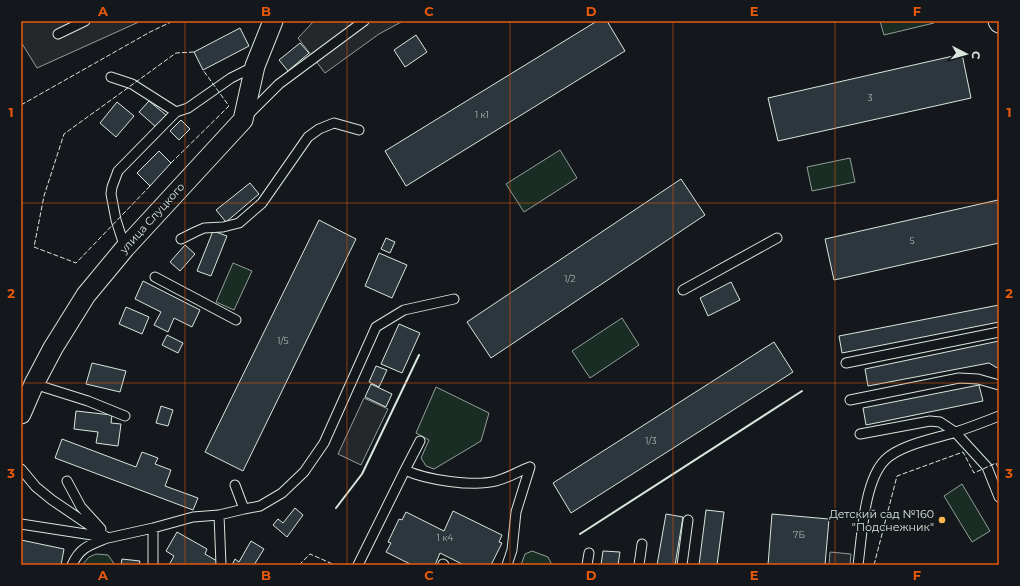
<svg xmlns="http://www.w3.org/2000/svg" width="1020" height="586" font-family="Montserrat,sans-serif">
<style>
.green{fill:#1a2d24;stroke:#939e99}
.parking{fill:#24282b;stroke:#939e99}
.building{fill:#2c363c;stroke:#d8e6dc}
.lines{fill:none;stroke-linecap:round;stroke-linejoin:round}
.lane-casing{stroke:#d8e6dc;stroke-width:11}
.street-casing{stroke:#d8e6dc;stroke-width:21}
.lane{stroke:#14181c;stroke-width:9}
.street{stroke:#14181c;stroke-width:19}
.fence{stroke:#d8e6dc;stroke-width:1;stroke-dasharray:5 2;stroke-linecap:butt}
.wall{stroke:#d8e6dc;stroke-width:2}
.grid{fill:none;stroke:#e8590c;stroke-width:1;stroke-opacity:0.55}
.poi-dot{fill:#ffb74d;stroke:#14181c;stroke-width:1.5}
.labels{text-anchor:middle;stroke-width:3;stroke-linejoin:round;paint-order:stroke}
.number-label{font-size:9px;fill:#adbab4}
.street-label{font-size:11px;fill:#d8e6dc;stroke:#14181c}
.poi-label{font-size:11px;fill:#d8e6dc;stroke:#14181c;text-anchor:end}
.neatline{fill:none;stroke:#e8590c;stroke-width:1.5}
.grid-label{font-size:13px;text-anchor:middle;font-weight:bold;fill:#e8590c}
</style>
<rect width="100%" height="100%" fill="#14181c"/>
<path class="green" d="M880,21H933L934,23L884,35Z
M560,150L577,178L524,212L506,184Z
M850,158L855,182L812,191L807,167Z
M233,263L252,271L234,310L216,302Z
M622,318L639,345L590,378L572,351Z
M436,387L489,413L481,441L434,469L426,466L421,458L429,440L416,433Z
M962,484L990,531L972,542L944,496Z
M532,551L548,557L551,563L550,565H521L525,554Z
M96,554L108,555L115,565H82L89,557Z"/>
<path class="parking" d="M21,21H141L37,68L21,42Z
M314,21H403L379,34L325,73L298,38Z
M364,398L388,409L361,465L338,454Z
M830,552L851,554L850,565H829Z"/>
<path class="building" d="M597,21H607L625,51L406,186L385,151Z
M240,28L249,46L203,70L194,52Z
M416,35L427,52L405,67L394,50Z
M300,43L309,53L288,71L279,60Z
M962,54L971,98L778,141L768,98Z
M149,101L166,115L156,127L139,112Z
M117,102L134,116L116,137L100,123Z
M181,120L190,129L179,140L170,131Z
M159,151L171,163L150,186L137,173Z
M681,179L705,215L491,358L467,322Z
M250,183L259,194L226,222L216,210Z
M998,200H999V243L834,280L825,239Z
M319,220L356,239L243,471L205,452Z
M213,231L227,236L211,276L197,271Z
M386,238L395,242L390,253L381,249Z
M185,245L195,254L180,271L170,262Z
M379,253L407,265L392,298L365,286Z
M143,281L200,310L192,327L174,318L168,332L154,325L161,312L135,299Z
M731,282L740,300L708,316L700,298Z
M999,305V322L842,353L839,336Z
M126,307L149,317L142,334L119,324Z
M399,324L420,333L402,373L381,364Z
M167,335L183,343L178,353L162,345Z
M999,341V369L989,363L868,386L865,369Z
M774,342L793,372L571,513L553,483Z
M92,363L126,371L120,392L86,384Z
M376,366L387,370L379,387L369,382Z
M371,384L392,394L386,407L365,397Z
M979,385L983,401L866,425L863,408Z
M161,406L173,410L168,426L156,423Z
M76,411L112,415L111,423L121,424L118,446L96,443L98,432L74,429Z
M62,439L136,467L142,452L158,458L155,464L171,470L165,486L198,498L193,510L55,458Z
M295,508L303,515L287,537L273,525L278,519L283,523Z
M706,510L724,512L717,565H699Z
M453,511L502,535L499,542L502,543L491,565H464L440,553L435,565H412L386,552L391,543L388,542L399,519L402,520L406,512L444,531Z
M666,514L683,517L675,565H657Z
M772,514L829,519L825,565H768Z
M177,532L207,549L205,554L217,561L215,565H169L174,556L166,551Z
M21,540L64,549L61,565H21Z
M251,541L264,549L254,565H232L235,559L239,562Z
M603,551L620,552L618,565H601Z
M122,559L140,561L139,565H121Z"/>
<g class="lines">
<g class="lane-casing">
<path id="lane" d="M58,34L85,21
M111,77L132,84L176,112L188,108L231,78L255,66
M248,115L279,84L364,21
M181,239L195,232L204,228L223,227L239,223L262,203L308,137L319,129L334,123L359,130
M125,248L116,220L111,194L112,187L118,171L176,112
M155,277L236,320
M683,290L777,238
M846,363L999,332
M34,384L88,401L125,416
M850,400L959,378L978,379L999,385
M860,434L930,421L940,422L955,432L987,467L999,497
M21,469L36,487L52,500L108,538L153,528L193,517L219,515L244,509
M405,470L420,441
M67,481L81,507L101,529
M235,485L244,509L260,506L282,493L304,472L324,443L376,327L404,310L454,299
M219,515L221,565
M21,524L105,537
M443,564L444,565
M72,565C80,547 90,545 107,538
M153,565V528
M358,565L405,470C426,480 473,487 496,481C508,478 519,471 530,467
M507,565L512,550L516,512L530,467
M587,565L589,553
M639,565L642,544
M682,565L688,520
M858,565C862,536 864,481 885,460C900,445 933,439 953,433C968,428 984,422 999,416"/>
</g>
<g class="street-casing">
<path id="street" d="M998,21L999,23
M21,414L34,384L53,348L86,295L125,248L243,120L255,66L273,21"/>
</g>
<use href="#lane" class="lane"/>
<use href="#street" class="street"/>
<path class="fence" d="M21,105L150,32L173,21
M171,163L229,106L203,70
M150,186L76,263L34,247L44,196L64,134L176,53L194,52
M299,565L310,554L335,565
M874,565L897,476L963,452L974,473L996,463L999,470"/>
<path class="wall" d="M336,508L362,474L419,355
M580,534L802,391"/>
</g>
<path class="grid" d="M185,21V565M347,21V565M510,21V565M673,21V565M835,21V565M21,203H999M21,383H999"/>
<circle class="poi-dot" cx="942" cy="520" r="4"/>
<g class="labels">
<g class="number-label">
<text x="870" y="101">3</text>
<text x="482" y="118">1 к1</text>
<text x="912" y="244">5</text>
<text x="570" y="282">1/2</text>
<text x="283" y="344">1/5</text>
<text x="651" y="444">1/3</text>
<text x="799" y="538">7Б</text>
<text x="445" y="541">1 к4</text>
</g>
<g class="street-label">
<text transform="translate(152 218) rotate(-48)" y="4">улица Слуцкого</text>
</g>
<g class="poi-label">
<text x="934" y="518">Детский сад №160<tspan x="934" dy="13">"Подснежник"</tspan></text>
</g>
</g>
<rect width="1020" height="586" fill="none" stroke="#14181c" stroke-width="44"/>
<g transform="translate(966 54) rotate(96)" stroke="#14181c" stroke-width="3" paint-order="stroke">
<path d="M0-3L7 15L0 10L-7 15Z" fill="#d8e6dc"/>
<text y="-6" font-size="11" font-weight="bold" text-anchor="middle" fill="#d8e6dc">С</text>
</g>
<rect x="22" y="22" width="976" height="542" class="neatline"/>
<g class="grid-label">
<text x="103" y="16">A</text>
<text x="266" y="16">B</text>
<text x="429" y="16">C</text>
<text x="591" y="16">D</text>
<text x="754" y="16">E</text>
<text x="917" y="16">F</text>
<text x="11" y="117">1</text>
<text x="1009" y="117">1</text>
<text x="11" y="298">2</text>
<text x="1009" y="298">2</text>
<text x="11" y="478">3</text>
<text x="1009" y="478">3</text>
<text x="103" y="580">A</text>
<text x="266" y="580">B</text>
<text x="429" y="580">C</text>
<text x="591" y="580">D</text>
<text x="754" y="580">E</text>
<text x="917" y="580">F</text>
</g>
</svg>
